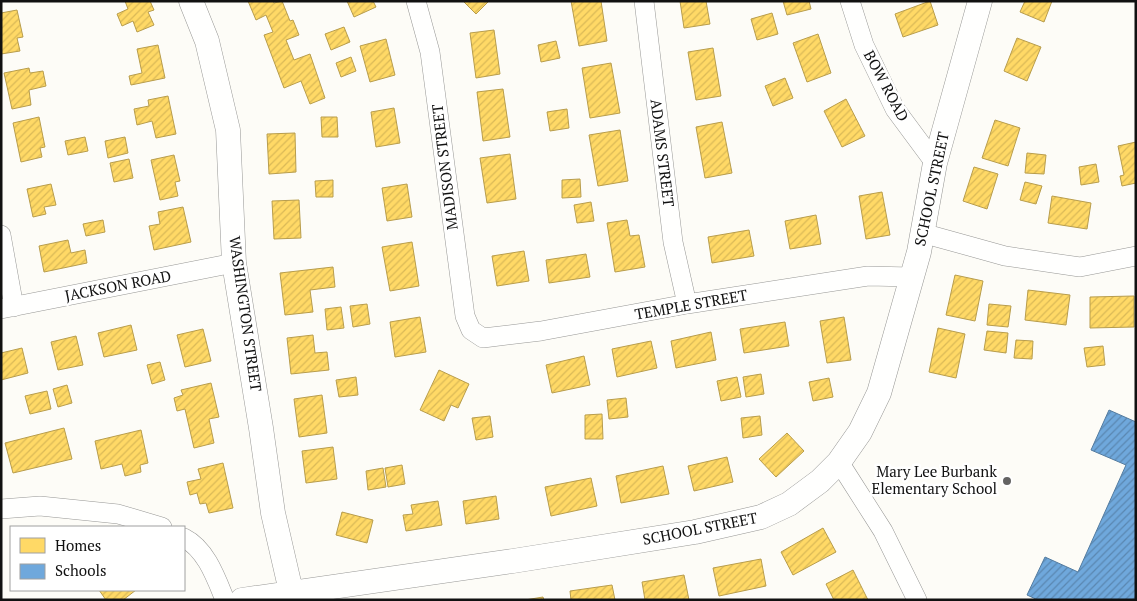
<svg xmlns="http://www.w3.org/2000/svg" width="1137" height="601" font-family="'PT Serif',serif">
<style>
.homes{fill:url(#homes-hatch);stroke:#b89d4c}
.schools{fill:url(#schools-hatch);stroke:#537b9f}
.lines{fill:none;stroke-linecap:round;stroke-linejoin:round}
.minor-casing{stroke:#979795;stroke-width:20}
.tertiary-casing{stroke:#979795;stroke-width:25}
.minor{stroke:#fffffe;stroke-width:19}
.tertiary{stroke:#fffffe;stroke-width:24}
.poi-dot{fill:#646362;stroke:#fff;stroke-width:2}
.labels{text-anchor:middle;stroke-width:5;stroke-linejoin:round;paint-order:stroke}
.street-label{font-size:15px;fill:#111;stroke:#fff}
.poi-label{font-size:15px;fill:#111;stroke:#fff;text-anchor:end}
</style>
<defs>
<pattern id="homes-hatch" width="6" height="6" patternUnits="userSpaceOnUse" patternTransform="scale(1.25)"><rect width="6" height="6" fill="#ffd966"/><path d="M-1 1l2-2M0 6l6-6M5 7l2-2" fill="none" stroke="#dab957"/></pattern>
<pattern id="schools-hatch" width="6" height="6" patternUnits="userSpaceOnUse" patternTransform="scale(1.25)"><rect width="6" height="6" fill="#6fa8dc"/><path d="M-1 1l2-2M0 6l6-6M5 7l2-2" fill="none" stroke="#5a87b1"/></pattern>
</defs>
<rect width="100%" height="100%" fill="#fdfcf7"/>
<path class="homes" d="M125,1H150L154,10L148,12L154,25L137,32L133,21L122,26L117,14L128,9Z
M248,1H273L274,3L282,1L290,21L293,20L299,35L286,40L294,60L310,54L325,98L310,104L301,81L284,88L264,35L273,32L266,15L256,20Z
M347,1H373L376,7L354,17Z
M463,1H489L476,14Z
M571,1H601L607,41L579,46Z
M680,1H706L710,24L684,28Z
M783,1H809L811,9L787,15Z
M930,1L938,25L903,37L895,14Z
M1025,1H1052L1044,22L1020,12Z
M17,10L23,37L17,38L20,51L1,54V13Z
M772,13L778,34L757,40L751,19Z
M344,27L350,42L331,50L325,34Z
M494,30L500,74L476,78L470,33Z
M818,34L831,73L807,82L793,43Z
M1017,38L1041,47L1027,81L1004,71Z
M386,39L395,75L370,82L360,46Z
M556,41L560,58L541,62L538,45Z
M158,45L165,78L131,85L129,76L142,73L137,49Z
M713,48L721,96L696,100L688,52Z
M351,57L356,71L341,77L336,63Z
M611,63L620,113L590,118L582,68Z
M29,68L30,73L43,71L46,86L29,90L31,105L12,109L4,73Z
M785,78L793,98L773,106L765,86Z
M503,89L510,137L483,141L477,92Z
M168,96L176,134L156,138L152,121L137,125L134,109L149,106L148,100Z
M846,99L865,136L842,147L824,111Z
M394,108L400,143L376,147L371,112Z
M567,109L569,128L550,131L547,112Z
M39,117L45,147L40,148L42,157L21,162L13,123Z
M321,117H337L338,137H322Z
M995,120L1020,128L1008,166L982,158Z
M722,122L732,173L705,178L696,127Z
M620,130L628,181L598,186L589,135Z
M295,133L296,172L269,174L267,134Z
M85,137L88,151L68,155L65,141Z
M125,137L128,153L108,158L105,141Z
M1136,142V183L1122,186L1120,176L1124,175L1118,146Z
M1027,153L1046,155L1044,174L1025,173Z
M510,154L516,199L487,203L480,158Z
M174,155L180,181L175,182L178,196L160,200L151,160Z
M129,159L133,178L114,182L110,163Z
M1096,164L1099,182L1081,185L1079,167Z
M974,167L998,174L987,209L963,201Z
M580,179L581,197L562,198V180Z
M333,180V197H316L315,181Z
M1025,182L1042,186L1036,204L1020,200Z
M51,184L56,205L44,207L46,214L33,217L27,189Z
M407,184L412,217L387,221L382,188Z
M882,192L890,235L866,239L859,196Z
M1052,196L1091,203L1087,229L1048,223Z
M299,200L301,238L274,239L272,201Z
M591,202L594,221L577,223L574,205Z
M183,207L191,242L154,250L149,226L160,224L158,212Z
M816,215L821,244L790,249L785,221Z
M103,220L105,232L86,236L83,224Z
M627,220L630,236L639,235L645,267L615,272L607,223Z
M749,230L754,256L712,263L708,237Z
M68,240L71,253L85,250L87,263L44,272L39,246Z
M412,242L419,286L390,291L382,247Z
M524,251L529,281L497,286L492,256Z
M586,254L590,277L549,283L546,260Z
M333,267L335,287L310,290L313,312L285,315L280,273Z
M955,275L983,281L975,321L946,315Z
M1028,290L1070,295L1066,325L1025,320Z
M1134,296V327L1090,328V297Z
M367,304L370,324L353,327L350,306Z
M989,304L1011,306L1008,327L987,325Z
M341,307L344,328L327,330L325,309Z
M420,317L426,352L395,357L390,322Z
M844,317L851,360L827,363L820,321Z
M785,322L789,346L744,353L740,329Z
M131,325L137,350L104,357L98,333Z
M938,328L965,334L956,378L929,372Z
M203,329L211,361L185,367L177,335Z
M987,331L1008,333L1006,353L984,350Z
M711,332L716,360L676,368L671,341Z
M313,335L315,353L327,352L329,370L291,374L287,338Z
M76,336L83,365L58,370L51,342Z
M1016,340L1033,341L1032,359L1014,358Z
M651,341L657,368L617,377L612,349Z
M1103,346L1105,365L1087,367L1084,348Z
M22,348L28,373L1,380V353Z
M584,356L590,385L552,393L546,365Z
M160,362L165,380L152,384L147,365Z
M439,370L469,384L458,408L451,405L444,421L420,410Z
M761,374L764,394L746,397L743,377Z
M356,377L358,395L339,397L336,380Z
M737,377L741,397L721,401L717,381Z
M829,378L833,397L813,401L809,382Z
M211,383L219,417L209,419L214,443L194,448L185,409L177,411L174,398L183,395L181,390Z
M67,385L72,403L58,407L53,389Z
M47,391L51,409L30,414L25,396Z
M322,395L327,433L299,437L294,399Z
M626,398L628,417L609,419L607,400Z
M602,414L603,439H585V415Z
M490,416L493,437L476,440L472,418Z
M760,416L762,435L743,438L741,418Z
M64,428L72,459L13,473L5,443Z
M141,430L148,463L140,465L141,472L125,476L122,464L101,469L95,441Z
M787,433L804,451L776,477L759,459Z
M333,447L337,479L306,483L302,451Z
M727,457L733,482L694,491L688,466Z
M223,463L233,508L209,513L206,503L200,504L197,493L190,495L187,482L201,479L198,469Z
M402,465L405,484L388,487L385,468Z
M663,466L669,494L621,503L616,476Z
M383,468L386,487L368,490L366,471Z
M591,478L597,506L551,516L545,487Z
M496,496L499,519L466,524L463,501Z
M438,501L442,525L406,531L403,515L413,514L411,505Z
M342,512L373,520L367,543L336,535Z
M823,528L836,552L793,575L781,552Z
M761,559L766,586L719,596L713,568Z
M853,570L868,600H834L826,584Z
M684,575L689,600H645L642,582Z
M612,585L615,600H571L570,591Z
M99,590H136L123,600H106Z
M543,597L544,600H525Z"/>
<path class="schools" d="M1109,410L1136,422V600H1038L1027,595L1045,557L1078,572L1126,465L1091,450Z"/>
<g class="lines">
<g class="minor-casing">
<path id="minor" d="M416,1L430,52L465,316L471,330L483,338L541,331L687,304L868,276L912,277
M644,1L673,242L687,304
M850,1L864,45L895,109L935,163
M922,233L1005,256L1080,267L1136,256
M1,235L14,307
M1,309L234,263
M839,462L883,531L917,600
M1,509L40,506L118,514L162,527
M184,538C206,549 216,578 225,600"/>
</g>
<g class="tertiary-casing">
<path id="tertiary" d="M191,1L207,41L228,130L234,263L261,428L273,513L293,600
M242,600L513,561L695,532L761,517L789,504L820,481L839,462L860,432L879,393L919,252L935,163L980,1"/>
</g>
<use href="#minor" class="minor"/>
<use href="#tertiary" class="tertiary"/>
</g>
<circle class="poi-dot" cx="1007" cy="481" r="5"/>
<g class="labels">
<g class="street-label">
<text transform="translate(886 86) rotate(62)" y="5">BOW ROAD</text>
<text transform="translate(662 153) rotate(83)" y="5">ADAMS STREET</text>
<text transform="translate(445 167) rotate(-97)" y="5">MADISON STREET</text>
<text transform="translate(932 189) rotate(-78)" y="5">SCHOOL STREET</text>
<text transform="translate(118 286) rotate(-11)" y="5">JACKSON ROAD</text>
<text transform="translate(691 305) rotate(-10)" y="5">TEMPLE STREET</text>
<text transform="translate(245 314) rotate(82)" y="5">WASHINGTON STREET</text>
<text transform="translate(700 529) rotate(-11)" y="5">SCHOOL STREET</text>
</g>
<g class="poi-label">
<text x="997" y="477">Mary Lee Burbank<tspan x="997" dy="17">Elementary School</tspan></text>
</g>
</g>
<rect width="1137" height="601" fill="none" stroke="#111111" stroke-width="5"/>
<rect x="10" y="526" width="175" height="65" fill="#ffffff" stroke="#a0a0a0"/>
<rect x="20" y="538" width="25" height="15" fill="#ffd966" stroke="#a0a0a0"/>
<text x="55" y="551" font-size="15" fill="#111111">Homes</text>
<rect x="20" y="564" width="25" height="15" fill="#6fa8dc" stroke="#a0a0a0"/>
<text x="55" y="576" font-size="15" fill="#111111">Schools</text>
</svg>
